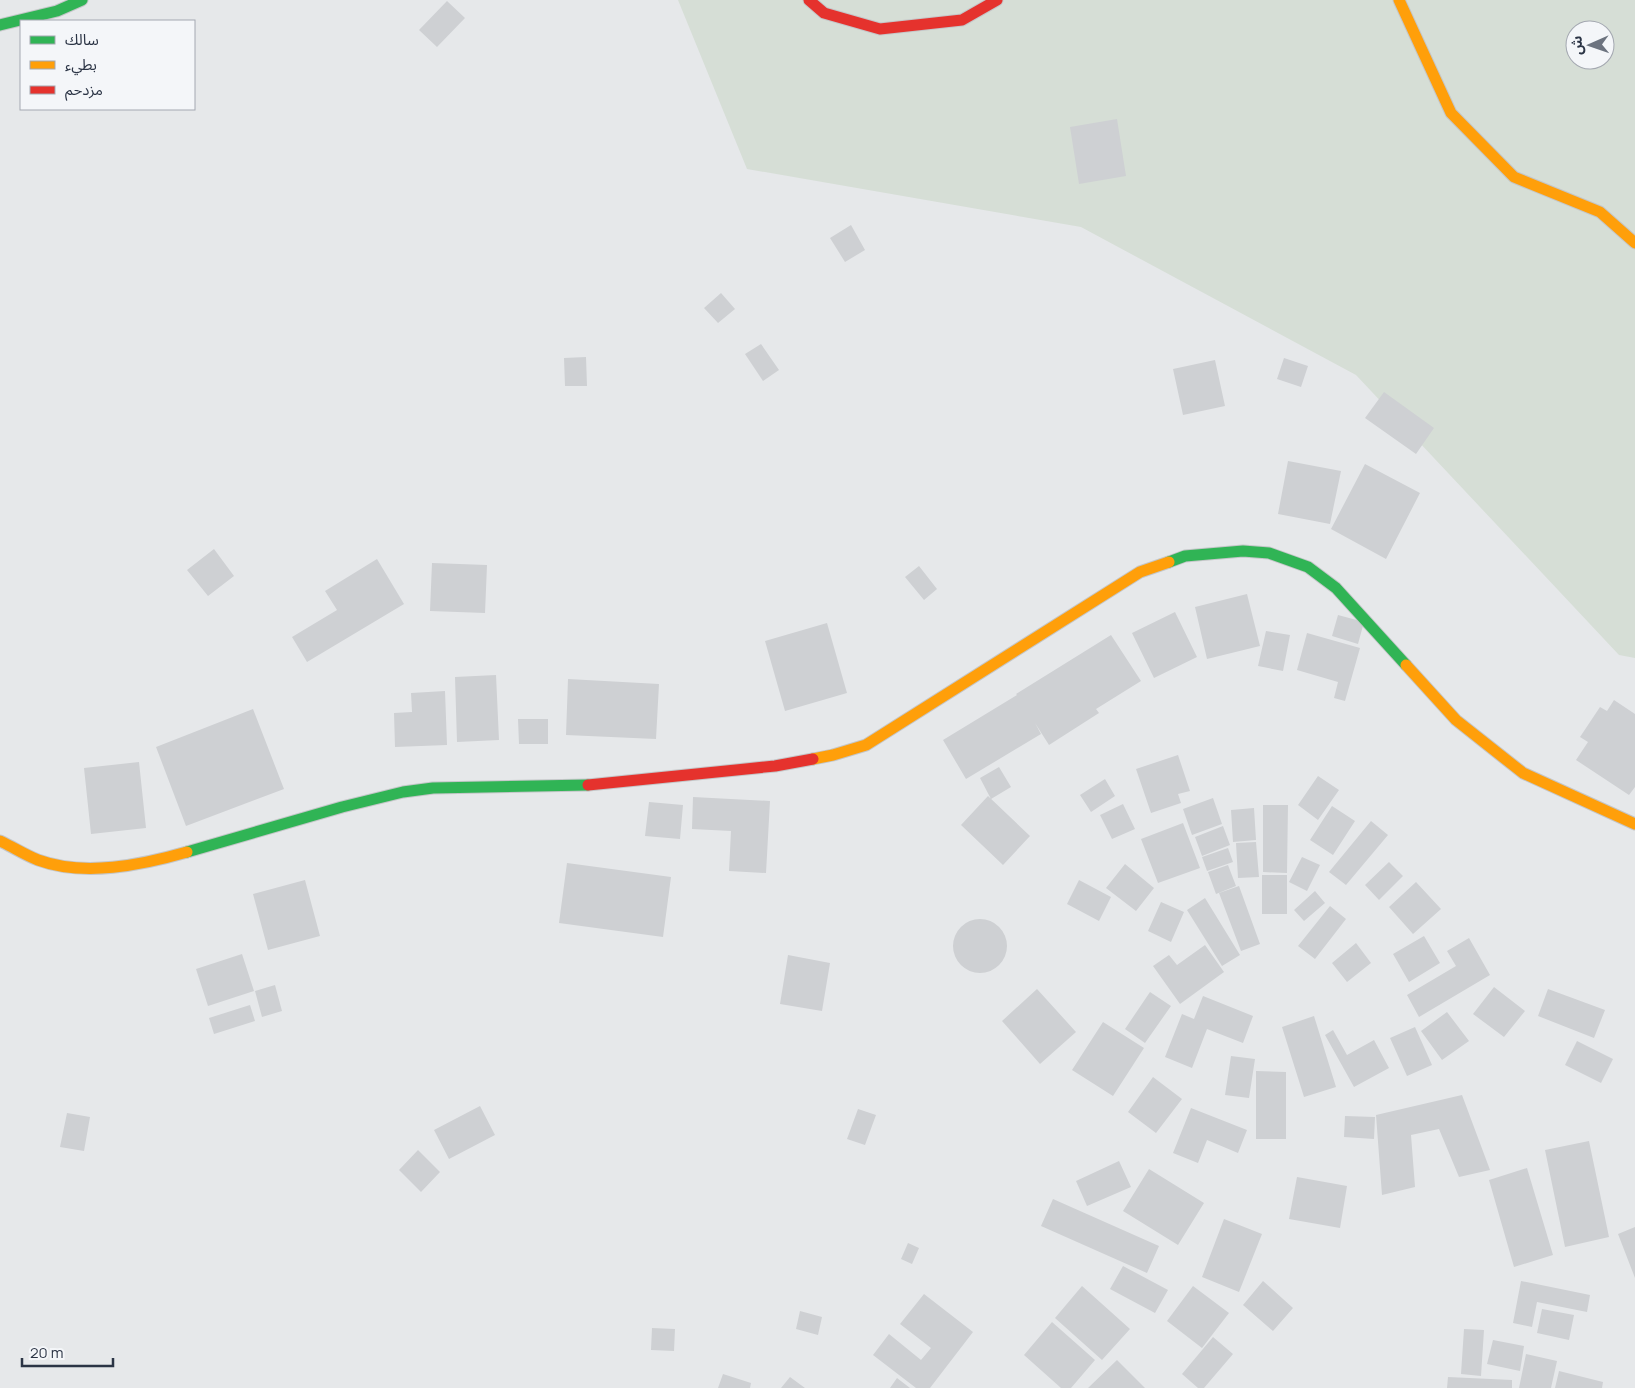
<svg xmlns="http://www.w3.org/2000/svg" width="1635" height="1388" font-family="Manrope,'Noto Sans Arabic',sans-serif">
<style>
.green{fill:#d6ded6;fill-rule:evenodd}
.building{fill:#ced0d3}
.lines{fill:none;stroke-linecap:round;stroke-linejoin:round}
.fast-casing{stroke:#c4c6c8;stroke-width:13}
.slow-casing{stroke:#c4c6c8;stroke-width:13}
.jam-casing{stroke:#c4c6c8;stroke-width:13}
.fast{stroke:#30b455;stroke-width:11}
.slow{stroke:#ff9f0a;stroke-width:11}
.jam{stroke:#e5322d;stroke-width:11}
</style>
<rect width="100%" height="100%" fill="#e6e8ea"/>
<path class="green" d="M678,0H1635V658L1619,655L1356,375L1081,227L747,169ZM1575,30H1605V60H1575Z"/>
<path class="building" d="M447,1L465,18L437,47L419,30Z
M1117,119L1126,176L1079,184L1070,127Z
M851,225L865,250L845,262L830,238Z
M721,293L735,309L718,323L704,308Z
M761,344L779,370L763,381L745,354Z
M586,357L587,386H565L564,358Z
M1284,358L1308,366L1301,387L1277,379Z
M1215,360L1225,406L1183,415L1173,369Z
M1384,392L1434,428L1416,454L1365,418Z
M1288,461L1341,471L1330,524L1278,514Z
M1365,464L1420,493L1386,559L1331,529Z
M214,549L234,576L208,596L187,570Z
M377,559L404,604L307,662L292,637L337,610L325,591Z
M432,563L487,565L485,613L430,611Z
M919,566L937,589L924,600L905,577Z
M1247,594L1260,646L1207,659L1195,607Z
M1175,612L1197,657L1154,678L1132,633Z
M1338,615L1364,622L1358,644L1332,636Z
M827,623L847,693L785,711L765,641Z
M1266,631L1290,635L1283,671L1258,666Z
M1307,633L1360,648L1345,701L1334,698L1338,682L1297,670Z
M1111,635L1141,681L1096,709L1099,713L1049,745L1035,723L1041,734L966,779L943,740L1017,695L1016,694Z
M496,675L499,740L457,742L455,677Z
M568,679L659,684L656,739L566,735Z
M445,691L447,745L395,747L394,713L412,712L411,693Z
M1614,700L1635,714V787L1629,795L1576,760L1588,742L1580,737L1600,707L1607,711Z
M253,709L284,789L186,826L156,747Z
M518,719H548V744H519Z
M1178,755L1190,791L1178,794L1181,803L1151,813L1136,769Z
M139,762L146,828L91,834L84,768Z
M999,767L1011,787L991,799L980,778Z
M1318,776L1339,790L1318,820L1298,805Z
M1105,779L1115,796L1091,812L1080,795Z
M988,796L1030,836L1003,865L961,825Z
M693,797L770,801L766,873L729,871L731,831L692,829Z
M1213,798L1222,824L1192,835L1183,809Z
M649,802L683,805L680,839L645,836Z
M1123,804L1135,829L1112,839L1100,815Z
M1263,805H1288L1287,873L1263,872Z
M1332,806L1355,821L1333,855L1310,840Z
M1254,808L1256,840L1233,842L1231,810Z
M1371,821L1388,835L1346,885L1329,872Z
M1183,823L1200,868L1158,883L1141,839Z
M1223,826L1230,845L1202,856L1195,837Z
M1256,842L1259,877L1238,878L1236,843Z
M1228,848L1233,862L1207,871L1202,857Z
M1302,857L1320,865L1307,891L1289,882Z
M1389,862L1403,876L1379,900L1365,885Z
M567,863L671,877L663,937L559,923Z
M1125,864L1154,888L1136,911L1106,888Z
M1228,865L1236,886L1216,894L1208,872Z
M1262,875H1287V914H1262Z
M305,880L320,936L268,950L253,894Z
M1079,880L1111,897L1099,921L1067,904Z
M1416,882L1441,909L1413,934L1389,907Z
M1239,886L1260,944L1241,951L1219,893Z
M1315,891L1325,903L1304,921L1294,910Z
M1205,898L1240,955L1222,966L1187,910Z
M1161,902L1184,912L1171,942L1148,931Z
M1330,906L1346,919L1315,959L1298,946Z
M953 946a27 27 0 1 1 54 0a27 27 0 1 1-54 0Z
M1424,936L1440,963L1409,982L1393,954Z
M1469,938L1490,975L1419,1017L1407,995L1456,966L1447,951Z
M1356,943L1371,963L1347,982L1332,963Z
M1205,945L1224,972L1180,1004L1153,966L1169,955L1177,965Z
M242,954L254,991L208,1006L196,969Z
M788,955L830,963L822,1011L780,1004Z
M275,985L282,1011L262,1017L255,991Z
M1494,987L1525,1011L1504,1037L1473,1014Z
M1037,989L1076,1032L1040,1064L1002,1021Z
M1548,989L1605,1010L1594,1038L1538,1016Z
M1150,992L1171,1006L1145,1043L1125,1029Z
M1203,996L1253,1016L1243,1043L1207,1029L1192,1068L1165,1057L1182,1014L1194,1019Z
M250,1005L255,1021L214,1034L209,1018Z
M1447,1012L1469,1041L1442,1060L1421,1031Z
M1314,1016L1336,1087L1304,1097L1282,1027Z
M1103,1022L1144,1048L1113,1096L1072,1070Z
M1415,1027L1432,1065L1407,1076L1390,1038Z
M1333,1030L1347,1055L1374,1040L1389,1068L1354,1087L1325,1035Z
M1577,1041L1613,1059L1601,1083L1565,1065Z
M1231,1056L1255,1059L1249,1098L1225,1095Z
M1256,1071L1286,1072V1139H1256Z
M1153,1077L1182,1099L1156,1133L1128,1112Z
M1462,1095L1490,1170L1459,1177L1439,1129L1411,1135L1415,1187L1382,1195L1376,1115Z
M480,1106L495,1135L449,1159L434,1130Z
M1191,1108L1247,1130L1238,1153L1207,1140L1198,1163L1173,1153Z
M858,1109L876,1115L865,1145L847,1139Z
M67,1113L90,1117L84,1151L60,1147Z
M1345,1116L1375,1117L1374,1139L1344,1137Z
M1589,1141L1609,1237L1565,1247L1545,1150Z
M418,1150L440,1172L421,1192L399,1170Z
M1119,1161L1131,1187L1087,1206L1076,1181Z
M1527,1168L1553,1255L1514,1267L1489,1180Z
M1149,1169L1204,1203L1178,1245L1123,1211Z
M1297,1177L1347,1186L1340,1228L1289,1219Z
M1053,1199L1159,1246L1147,1273L1041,1226Z
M1224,1219L1262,1234L1239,1292L1202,1277Z
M1635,1227V1278L1618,1234Z
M908,1243L919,1248L912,1264L901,1259Z
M1123,1266L1168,1290L1155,1313L1110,1289Z
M1263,1281L1293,1308L1273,1331L1243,1305Z
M1521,1281L1590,1295L1587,1312L1537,1302L1532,1327L1513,1323Z
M1082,1286L1130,1329L1102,1360L1055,1318Z
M1193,1286L1229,1313L1202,1348L1167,1321Z
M924,1294L973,1332L930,1388H916L873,1355L889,1334L921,1360L931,1348L900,1324Z
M1542,1309L1574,1315L1569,1340L1537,1333Z
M800,1311L822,1317L818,1335L796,1329Z
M1052,1322L1095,1360L1071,1388H1061L1024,1355Z
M652,1328L675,1329L674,1351L651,1350Z
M1464,1329L1484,1330L1481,1376L1461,1374Z
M1213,1337L1233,1354L1204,1388H1198L1182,1374Z
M1493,1340L1524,1346L1520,1371L1487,1364Z
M1526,1354L1557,1361L1551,1388H1519Z
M1117,1360L1145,1388H1088Z
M1559,1371L1603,1382L1602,1388H1555Z
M723,1374L751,1383L750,1388H718Z
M790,1377L805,1388H781Z
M1448,1377L1512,1380V1388H1447Z
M897,1378L910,1388H890Z"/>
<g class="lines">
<g class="fast-casing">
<path id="fast" d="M0,25L57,11L82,0
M1169,562L1185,556L1243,551L1269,553L1308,567L1336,588L1406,665
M187,852L342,807L403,792L433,788L588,785"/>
</g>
<g class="slow-casing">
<path id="slow" d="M1399,0L1451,113L1514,177L1600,212L1635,243
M1406,665L1456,720L1523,773L1635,824
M813,759L833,755L866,745L1140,572L1169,562
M0,841C13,847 25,855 38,860C84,877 142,865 187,852"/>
</g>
<g class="jam-casing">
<path id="jam" d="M809,0L824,13L880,29L962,20L997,0
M588,785L775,766L813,759"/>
</g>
<use href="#fast" class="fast"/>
<use href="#slow" class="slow"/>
<use href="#jam" class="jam"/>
</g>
<rect x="20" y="20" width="175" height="90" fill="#f4f6f9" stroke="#a4a8b1"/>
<rect x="30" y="36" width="25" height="8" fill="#30b455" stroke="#a4a8b1"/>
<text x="65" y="45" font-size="15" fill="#2b3445">سالك</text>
<rect x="30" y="61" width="25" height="8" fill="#ff9f0a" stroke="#a4a8b1"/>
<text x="65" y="70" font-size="15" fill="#2b3445">بطيء</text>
<rect x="30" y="86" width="25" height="8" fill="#e5322d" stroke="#a4a8b1"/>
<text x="65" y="95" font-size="15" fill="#2b3445">مزدحم</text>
<g transform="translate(1590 45) rotate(268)"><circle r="24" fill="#f4f6f9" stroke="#a4a8b1"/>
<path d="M0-4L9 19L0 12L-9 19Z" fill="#6c737f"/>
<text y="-8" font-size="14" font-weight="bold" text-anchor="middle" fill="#2b3445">ش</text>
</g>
<path d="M22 1358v8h91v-8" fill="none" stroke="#2b3445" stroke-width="2.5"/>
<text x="30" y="1358" font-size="15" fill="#2b3445" stroke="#f4f6f9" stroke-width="4" paint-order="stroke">20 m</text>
</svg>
